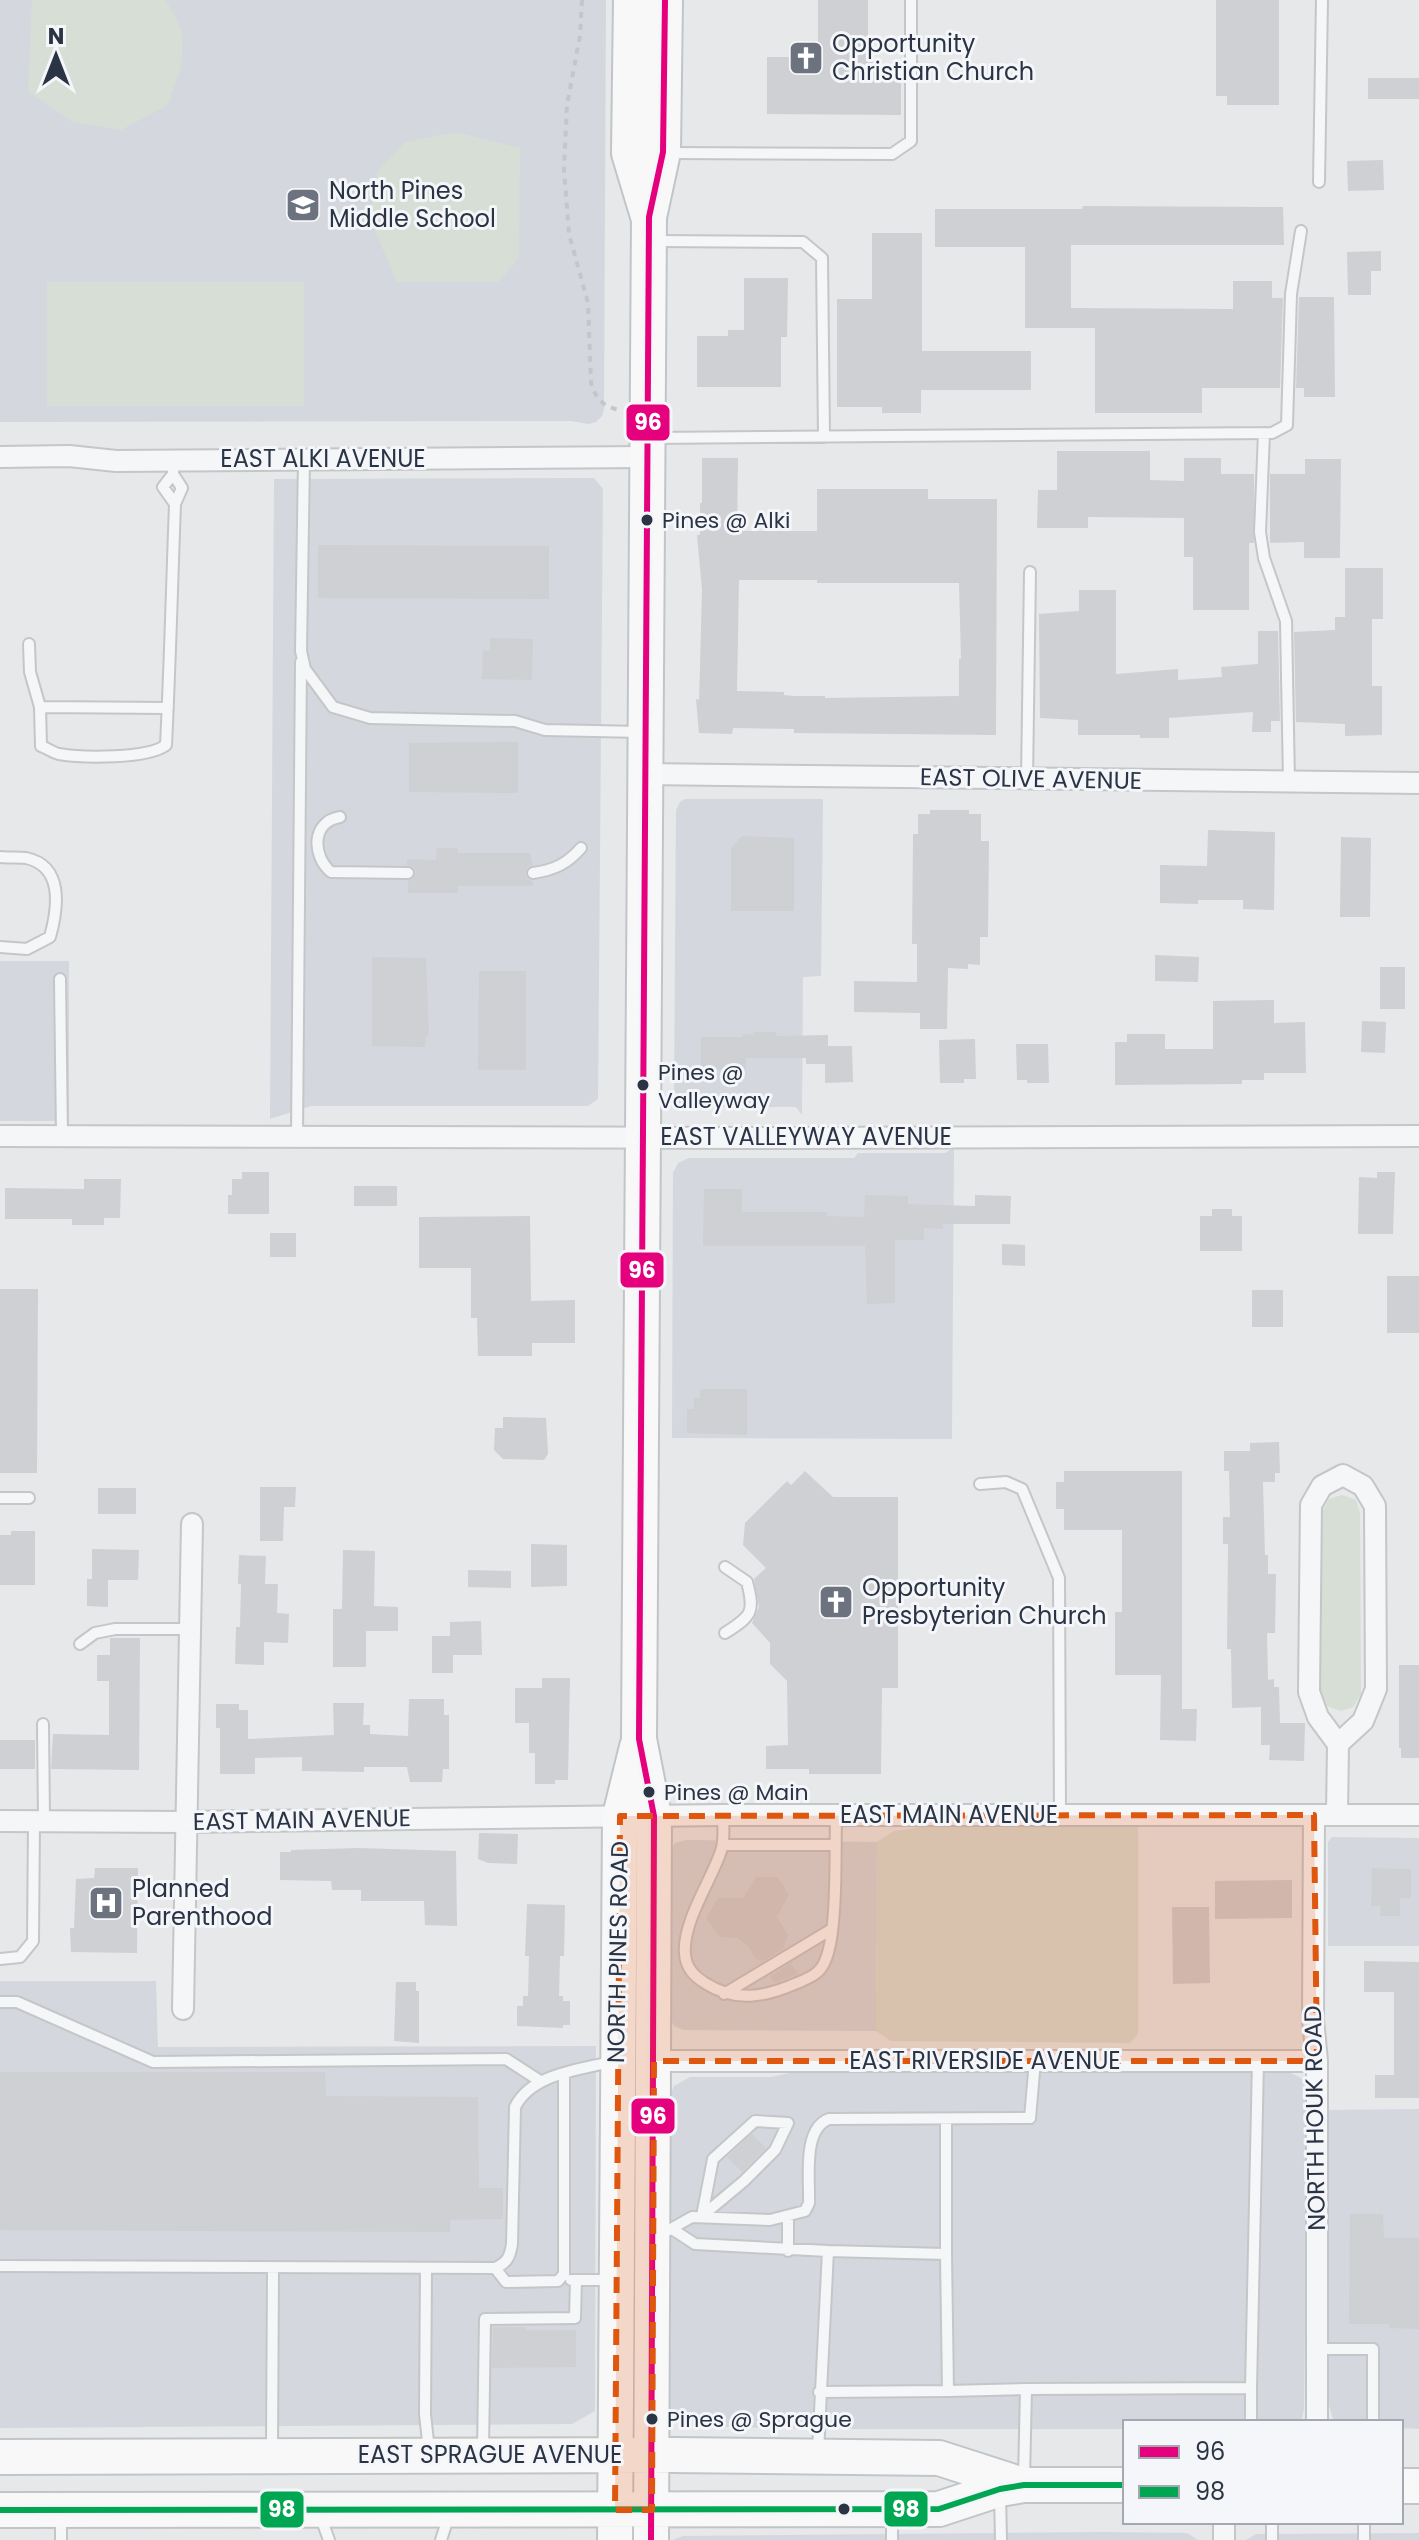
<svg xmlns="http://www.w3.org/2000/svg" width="1419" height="2540" font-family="Poppins,sans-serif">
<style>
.built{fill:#d4d7dd}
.green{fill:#d6ded6}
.building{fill:#ced0d3;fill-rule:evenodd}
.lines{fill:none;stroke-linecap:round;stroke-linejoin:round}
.service-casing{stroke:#c4c6c8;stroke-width:14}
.minor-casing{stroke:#c4c6c8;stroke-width:24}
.primary-casing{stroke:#c2c5c8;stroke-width:38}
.path{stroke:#c5c6ca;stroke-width:4;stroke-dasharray:6 6;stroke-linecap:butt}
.service{stroke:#f5f6f7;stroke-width:10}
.minor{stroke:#f5f6f7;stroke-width:20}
.primary{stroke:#f8f8f8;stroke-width:34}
.bus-1-casing{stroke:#f4f6f9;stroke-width:12}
.bus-2-casing{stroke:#f4f6f9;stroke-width:12}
.bus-1{stroke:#e5007d;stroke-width:6}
.bus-2{stroke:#00a651;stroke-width:6}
.marked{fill:#df570f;fill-opacity:0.2;stroke:#df570f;stroke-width:6;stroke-dasharray:16 10;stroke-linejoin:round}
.bus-dot{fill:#2b3445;stroke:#f4f6f9;stroke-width:3}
.labels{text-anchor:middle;stroke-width:6;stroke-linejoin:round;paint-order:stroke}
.bus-label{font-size:22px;fill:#2b3445;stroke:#f4f6f9;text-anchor:start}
.poi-label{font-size:24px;fill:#2b3445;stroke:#f4f6f9;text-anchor:start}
.street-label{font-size:24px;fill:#2b3445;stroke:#f4f6f9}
.line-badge{stroke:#f4f6f9;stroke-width:3}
.badge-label{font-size:22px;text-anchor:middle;font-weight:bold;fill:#fff}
</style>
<rect width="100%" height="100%" fill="#e6e8ea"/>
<path class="built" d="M0,0H606L604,409L602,416L596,422L589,424L571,421L0,422Z
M594,478L603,489L598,1099L588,1106H311L270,1119L274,479Z
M685,799H823L821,976L803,977L802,1115L796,1107H687L679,1103L674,1094L676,810L680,802Z
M0,961H69V1121H0Z
M954,1148L952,1439L672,1438L673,1173L678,1163L689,1158H854L858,1153H945Z
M1332,1837L1419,1838V1946H1328V1842Z
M686,1840L877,1842L876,2031L683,2030L674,2026L670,2018V1852L675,1843Z
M0,1981H156L158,2047L596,2046L595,2411L572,2424L0,2428Z
M818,2067L1287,2071L1301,2078L1308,2091L1304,2409L1301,2422H1125V2429H813L687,2426L676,2418L667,2405L669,2097L674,2086L690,2077H771Z
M1419,2109V2429L1401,2428V2422H1334L1326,2396V2110Z
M1103,2532L1187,2533L1198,2540H673L683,2536Z
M1419,2533V2540H1246L1256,2534Z"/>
<path class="green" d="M32,0H165C194,39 182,63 168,105L121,130L72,122L28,91Z
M456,132L520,148L519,258L498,282H397L369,217L378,171L405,142Z
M47,282H304V406H47Z
M1342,1495L1356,1500L1360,1513L1361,1694L1353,1707L1341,1711L1327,1706L1320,1690L1322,1512L1329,1499Z
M1138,1821V2034L1130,2043L891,2041L876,2031L877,1842L894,1831L942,1824Z"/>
<path class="building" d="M818,0H868V58L876,59L877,73H901V115L767,114V57H818Z
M1216,0H1279V105H1227V96H1216Z
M1368,78H1419V99H1368Z
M1383,160L1384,190L1348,191L1347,161Z
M1083,206L1283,207L1284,245H1071V308L1233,309V281H1272V298H1283L1280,388H1202V413H1095V328H1025V247H935V209H1082Z
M872,233H922V351H1031V390H921V413H882V407H837V299H872Z
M1381,251V271H1371V295H1348L1347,252Z
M744,278H788L787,337H781V387H697V336H728V330H744Z
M1299,297H1334L1335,397H1304V388H1296Z
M1057,451H1150V480L1184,481V458H1221V474H1254V543H1249V610H1193V557H1184V518L1088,517V528H1037L1038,490H1057Z
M702,458H738L737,531H817V489H928V499H997L996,735L794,733V729L733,728L732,734L699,733L696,699L699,700L700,668L702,589L697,535H700V503H702ZM739,580H817V583H959L961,659H959V696L825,698V696H795L784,695V692L737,691Z
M1305,459H1341L1340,558H1304V542L1270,543V474H1305Z
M318,545L549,546V599L318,598Z
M1345,568H1383V619H1372V686H1382V735L1345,736V724L1296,722L1294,632L1335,630V617H1345Z
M1079,590H1116V674L1178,669V680L1222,677L1221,667L1258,664V631H1278L1280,721H1271V732H1252L1253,712L1169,718V738H1140V735H1078V720L1040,718L1039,614L1079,611Z
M490,638L533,639L532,680L482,679L483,650L490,651Z
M518,742V793L409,792V743Z
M930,810H969V814H981V841H989L988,937H980V965L968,964V969L948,968L947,1029H920V1013L854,1012V981L917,982V944H912L913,834H918V814H930Z
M1208,830L1275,832L1274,910L1243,909V900H1198V904L1160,903V865L1207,866Z
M742,836L794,838V911H731V848Z
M1341,837L1371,838L1370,917H1340Z
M437,848H457L458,853H530L533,865L527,867L525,874L527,879L533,881V886H458V893H408V881L414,878L416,872L413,867L407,865V859L436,860Z
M1155,955L1199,957L1198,982L1155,981Z
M372,957L426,958L429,1034L426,1036L425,1047L372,1046Z
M1380,967H1405V1009H1380Z
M479,971H526V1070H478Z
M1274,1000V1023L1305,1022L1306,1073H1264V1080H1242V1084L1115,1085V1042H1127V1034H1165V1049H1213V1001Z
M1362,1021L1386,1022L1385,1053L1361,1052Z
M753,1032H776V1036L828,1035V1046H852L853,1082L825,1083V1064H806V1058H746V1070H701V1037H743V1034L753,1035Z
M975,1039L976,1079H964V1083H940L939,1040Z
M1016,1044H1048L1049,1083H1027V1080H1017Z
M242,1172H269V1214H228V1195H232V1179H242Z
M1377,1172H1395L1393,1234H1358L1359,1177L1377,1178Z
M84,1179H121L120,1218H104V1225H72V1219H5V1188L84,1189Z
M354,1186H397V1206H354Z
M704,1189H742V1212H827V1216L864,1217L865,1195L908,1196V1204L975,1206V1195L1011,1196L1010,1224H943V1229L924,1228V1240H895V1303L867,1304L865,1246H703Z
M1212,1209H1232V1216H1242V1251H1200V1216H1212Z
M530,1216L531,1301L575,1300V1343H532V1356H478L477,1318H471V1268H419V1217Z
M270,1233H296V1257H270Z
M1002,1244L1025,1245V1266L1002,1265Z
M1387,1276H1419V1333H1387Z
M0,1289H38L37,1473H0Z
M1252,1290H1283V1327H1252Z
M700,1389H747V1435L687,1433V1409H694V1398H700Z
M503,1417L546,1418L548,1454L544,1460L503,1459L494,1450L495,1428H503Z
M1279,1442L1280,1473H1275V1482H1263L1265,1555H1268V1574H1276L1275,1633H1267L1268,1680L1274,1679V1687H1279L1280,1723H1305L1304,1761L1269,1760L1270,1745H1261V1707L1232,1708L1231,1649H1227L1228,1544H1223V1517H1230L1229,1471H1224V1451H1250V1443Z
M805,1471L833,1497H898V1688H882L881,1774H809V1769H766V1746L788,1745L787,1681L770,1664V1643L752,1623L759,1607L754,1579L766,1568L743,1545L745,1523L787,1481L791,1485Z
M1064,1471H1182V1709H1197L1196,1741L1160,1740L1161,1675H1115V1612H1122V1530H1064V1509H1056V1482H1064Z
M260,1487H296L295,1507H284L283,1541H260Z
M98,1488H136V1514H98Z
M11,1531H35V1585H0V1535H11Z
M531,1544L567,1545V1586L531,1587Z
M92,1549L139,1550L138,1580H108V1607L87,1606V1579H92Z
M343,1550L375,1551L374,1606L398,1607V1631H366V1667H333V1609H342Z
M239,1555L266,1556L265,1584H278L277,1613L289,1614L288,1643L264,1642V1665L235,1664L236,1627H240L241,1584H238Z
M468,1570L511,1571V1588L468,1587Z
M481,1621L482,1655H453V1673H432V1636H450V1622Z
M110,1638H140L139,1770L51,1769L53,1734L109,1735V1681H97V1655H110Z
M1399,1665H1419V1758H1401V1748H1399Z
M542,1678H570L568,1780H555V1784H535V1753H529V1723H515V1688H542Z
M409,1699H444V1715H449V1769H443L442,1782H410L407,1767H364V1772L302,1771V1757L255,1758V1774H220V1728H216V1704H239V1710H248V1739L334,1735L333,1703H364L363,1725H370V1734L408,1736Z
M0,1740H35V1769H0Z
M479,1833L518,1834L517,1864L488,1863L478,1859Z
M358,1848L456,1851L457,1926L425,1925L424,1901H361V1890H332L331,1881L280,1880V1852H291V1850Z
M95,1868H138L137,1953L71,1952L70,1928H74L76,1879L94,1878Z
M1372,1868L1411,1869V1898H1400V1916H1380L1381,1906H1371Z
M756,1877H778L789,1895L777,1917L788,1935L783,1949L762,1962L755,1958L748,1946L737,1938L719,1937L706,1918L718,1898H743Z
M1292,1880V1918L1215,1919V1881Z
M527,1904L565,1905L564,1956H560L559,1996H563V2001H570V2025H563V2028L517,2026V2006H523V1996H528L529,1956H525Z
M1172,1907H1209L1210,1983L1173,1984Z
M1364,1961L1419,1962V2098H1375V2075H1394V1992H1364Z
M791,1963L798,1974L774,1983L770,1976Z
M396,1982H416V1991H419V2043L394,2041Z
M0,2072H325L326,2096L478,2097L479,2188H503V2219L450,2220V2232L0,2230Z
M752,2134L766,2148L742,2172L727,2157Z
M1350,2214H1383L1384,2238H1419V2329L1389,2328V2324H1349Z
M493,2327H526V2330H576V2367L492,2368Z"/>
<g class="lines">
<g class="service-casing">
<path id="service" d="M669,153L892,154L911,141V0
M1319,182L1322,0
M655,241L803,242L822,258L824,437
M1264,433L1260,532L1264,558L1286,621L1289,782
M652,438L1272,433L1287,425L1291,294L1301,231
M304,459L301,651L305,669L333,707L370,718L515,721L545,730L642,732
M173,474L163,487L175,504L182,488L173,474V460
M29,644L30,672L40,707
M168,708L40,707L41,746C47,748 53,753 59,754C82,758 148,759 166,745C170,664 172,584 175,504
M1027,779L1030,572
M340,817C311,822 312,856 331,872L408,873
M0,857C8,858 17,857 26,858C64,866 58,908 50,937L27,949L0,947
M533,873C554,870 567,864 581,848
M60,979L62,1136
M297,1136L301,662
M980,1484L1006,1482L1022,1489L1059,1578L1060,1816
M0,1498H29
M725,1567L747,1582C755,1612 752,1616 725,1633
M80,1644L95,1633L115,1629H190
M43,1724L44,1821
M723,1815C723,1826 725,1840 721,1851C711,1881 682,1923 685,1954C686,1968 694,1976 705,1983C736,2003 765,1997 797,1983C809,1978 820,1974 825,1961C838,1933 835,1850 836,1815
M723,1845H835
M0,1959L20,1957L33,1941L34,1821
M724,1994L832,1929
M0,2002H17L153,2062L506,2059L540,2081
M946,2120V2254
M755,2121L788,2123L775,2150L744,2181L702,2216L713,2159Z
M788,2217V2251
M672,2229L695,2244L828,2251L818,2452
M658,2236L692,2217L770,2220L805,2211L809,2203C810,2179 802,2129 829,2119L1030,2118L1035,2061
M0,2266L495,2268C507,2263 510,2257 512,2244L515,2107C532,2073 581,2070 614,2061
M495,2268L506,2282L558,2281L564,2274V2074
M426,2269L425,2414L429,2451
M571,2280H611
M1317,2349H1373V2420
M948,2391L1026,2389
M819,2392L948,2391L946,2254L828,2251
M1251,2422V2388
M483,2449L485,2319L575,2318L576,2280
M272,2450L273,2268
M1024,2479L1026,2389L1251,2388L1258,2061
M1000,2494L1001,2540
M892,2514V2540
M320,2515L329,2540
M61,2516V2540
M1272,2522V2540
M441,2540L449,2515
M1364,2540V2522"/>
</g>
<g class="minor-casing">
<path id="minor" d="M0,457L69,456L116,461L646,457
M643,774L1419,783
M0,1136L784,1138L1419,1136
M1314,1815L1313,2019L1317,2061V2422
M1337,1815L1338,1744L1318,1717L1309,1692L1311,1505L1322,1486L1343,1475L1363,1486L1375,1506L1376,1689L1363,1721L1338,1744
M0,1821L185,1822L723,1815H1419
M183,2009L192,1524
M654,2061H1317
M1224,2540V2522"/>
</g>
<g class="primary-casing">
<path id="primary" d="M631,0L629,153L648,216
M0,2457L672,2455L939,2458L1023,2485
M1401,2486H1419
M0,2510L939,2509L1000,2489L1024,2485H1125
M615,2540L620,1816L637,1747
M651,2540L654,1816L639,1739L649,217L663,152L665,0"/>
</g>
<path class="path" d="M582,0L580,36L567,105L564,169L569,234L588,303L591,383C597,402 604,406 622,411"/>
<use href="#service" class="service"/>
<use href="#minor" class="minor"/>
<use href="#primary" class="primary"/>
<g class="bus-1-casing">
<path id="bus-1" d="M651,2540L654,1816L639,1739L649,217L663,152L665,0"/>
</g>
<g class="bus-2-casing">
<path id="bus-2" d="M0,2510L939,2509L1000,2489L1024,2485H1125"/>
</g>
<use href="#bus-1" class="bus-1"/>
<use href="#bus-2" class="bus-2"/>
</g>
<path class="marked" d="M1314,1815L1317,2061H654L652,2510H615L620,1816Z"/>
<defs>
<g id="church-square" transform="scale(1.8)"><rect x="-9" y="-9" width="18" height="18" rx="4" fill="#6c737f" stroke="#f4f6f9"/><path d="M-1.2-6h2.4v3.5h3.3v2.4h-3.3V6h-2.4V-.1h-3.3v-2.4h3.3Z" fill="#fff"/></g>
<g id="school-square" transform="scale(1.8)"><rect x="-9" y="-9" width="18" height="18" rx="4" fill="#6c737f" stroke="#f4f6f9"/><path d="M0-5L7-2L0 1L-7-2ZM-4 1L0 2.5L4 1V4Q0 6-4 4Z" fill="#fff"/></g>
<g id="hospital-square" transform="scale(1.8)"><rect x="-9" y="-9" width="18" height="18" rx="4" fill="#6c737f" stroke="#f4f6f9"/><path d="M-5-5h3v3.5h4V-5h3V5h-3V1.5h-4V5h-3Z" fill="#fff"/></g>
</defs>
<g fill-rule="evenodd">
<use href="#church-square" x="806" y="58"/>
<use href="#school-square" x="303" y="205"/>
<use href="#church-square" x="836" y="1602"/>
<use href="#hospital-square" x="106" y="1903"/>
</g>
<g class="bus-dot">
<circle cx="647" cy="520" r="7"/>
<circle cx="643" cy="1085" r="7"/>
<circle cx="649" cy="1792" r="7"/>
<circle cx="652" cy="2419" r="7"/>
<circle cx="844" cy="2509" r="7"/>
</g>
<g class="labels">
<g class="bus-label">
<text x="662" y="528">Pines @ Alki</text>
<text x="658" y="1080">Pines @<tspan x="658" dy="28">Valleyway</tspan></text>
<text x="664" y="1800">Pines @ Main</text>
<text x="667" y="2427">Pines @ Sprague</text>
</g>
<g class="poi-label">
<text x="832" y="52">Opportunity<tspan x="832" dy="28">Christian Church</tspan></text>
<text x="329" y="199">North Pines<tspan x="329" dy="28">Middle School</tspan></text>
<text x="862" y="1596">Opportunity<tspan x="862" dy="28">Presbyterian Church</tspan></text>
<text x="132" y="1897">Planned<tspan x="132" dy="28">Parenthood</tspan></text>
</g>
<g class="street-label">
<text x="323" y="467">EAST ALKI AVENUE</text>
<text transform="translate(1031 779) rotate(1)" y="8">EAST OLIVE AVENUE</text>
<text x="806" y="1145">EAST VALLEYWAY AVENUE</text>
<text x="949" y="1823">EAST MAIN AVENUE</text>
<text transform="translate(302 1820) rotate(-1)" y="8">EAST MAIN AVENUE</text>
<text transform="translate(618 1952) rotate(-89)" y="8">NORTH PINES ROAD</text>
<text x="985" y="2069">EAST RIVERSIDE AVENUE</text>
<text transform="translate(1315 2118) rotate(-91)" y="8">NORTH HOUK ROAD</text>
<text x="490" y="2463">EAST SPRAGUE AVENUE</text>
</g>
</g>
<g class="line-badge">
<rect x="625" y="403" width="46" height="39" rx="8" fill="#e5007d"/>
<rect x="619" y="1251" width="46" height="38" rx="8" fill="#e5007d"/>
<rect x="630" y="2097" width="46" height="38" rx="8" fill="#e5007d"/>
<rect x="883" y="2490" width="46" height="38" rx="8" fill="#00a651"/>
<rect x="259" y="2490" width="46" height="39" rx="8" fill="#00a651"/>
</g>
<g class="badge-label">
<text x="648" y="430">96</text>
<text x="642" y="1278">96</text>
<text x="653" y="2124">96</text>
<text x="906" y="2517">98</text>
<text x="282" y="2517">98</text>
</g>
<rect x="1123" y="2420" width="280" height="104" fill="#f4f6f9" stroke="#a4a8b1" stroke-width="2"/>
<rect x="1139" y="2446" width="40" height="12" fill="#e5007d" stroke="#a4a8b1" stroke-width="2"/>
<text x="1195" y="2460" font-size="24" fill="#2b3445">96</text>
<rect x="1139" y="2486" width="40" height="12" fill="#00a651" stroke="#a4a8b1" stroke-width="2"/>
<text x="1195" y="2500" font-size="24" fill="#2b3445">98</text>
<g transform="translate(56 56)" stroke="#f4f6f9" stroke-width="6" paint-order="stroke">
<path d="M0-6L14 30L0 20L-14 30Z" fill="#2b3445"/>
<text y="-12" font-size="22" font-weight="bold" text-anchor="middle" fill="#2b3445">N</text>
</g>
</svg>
